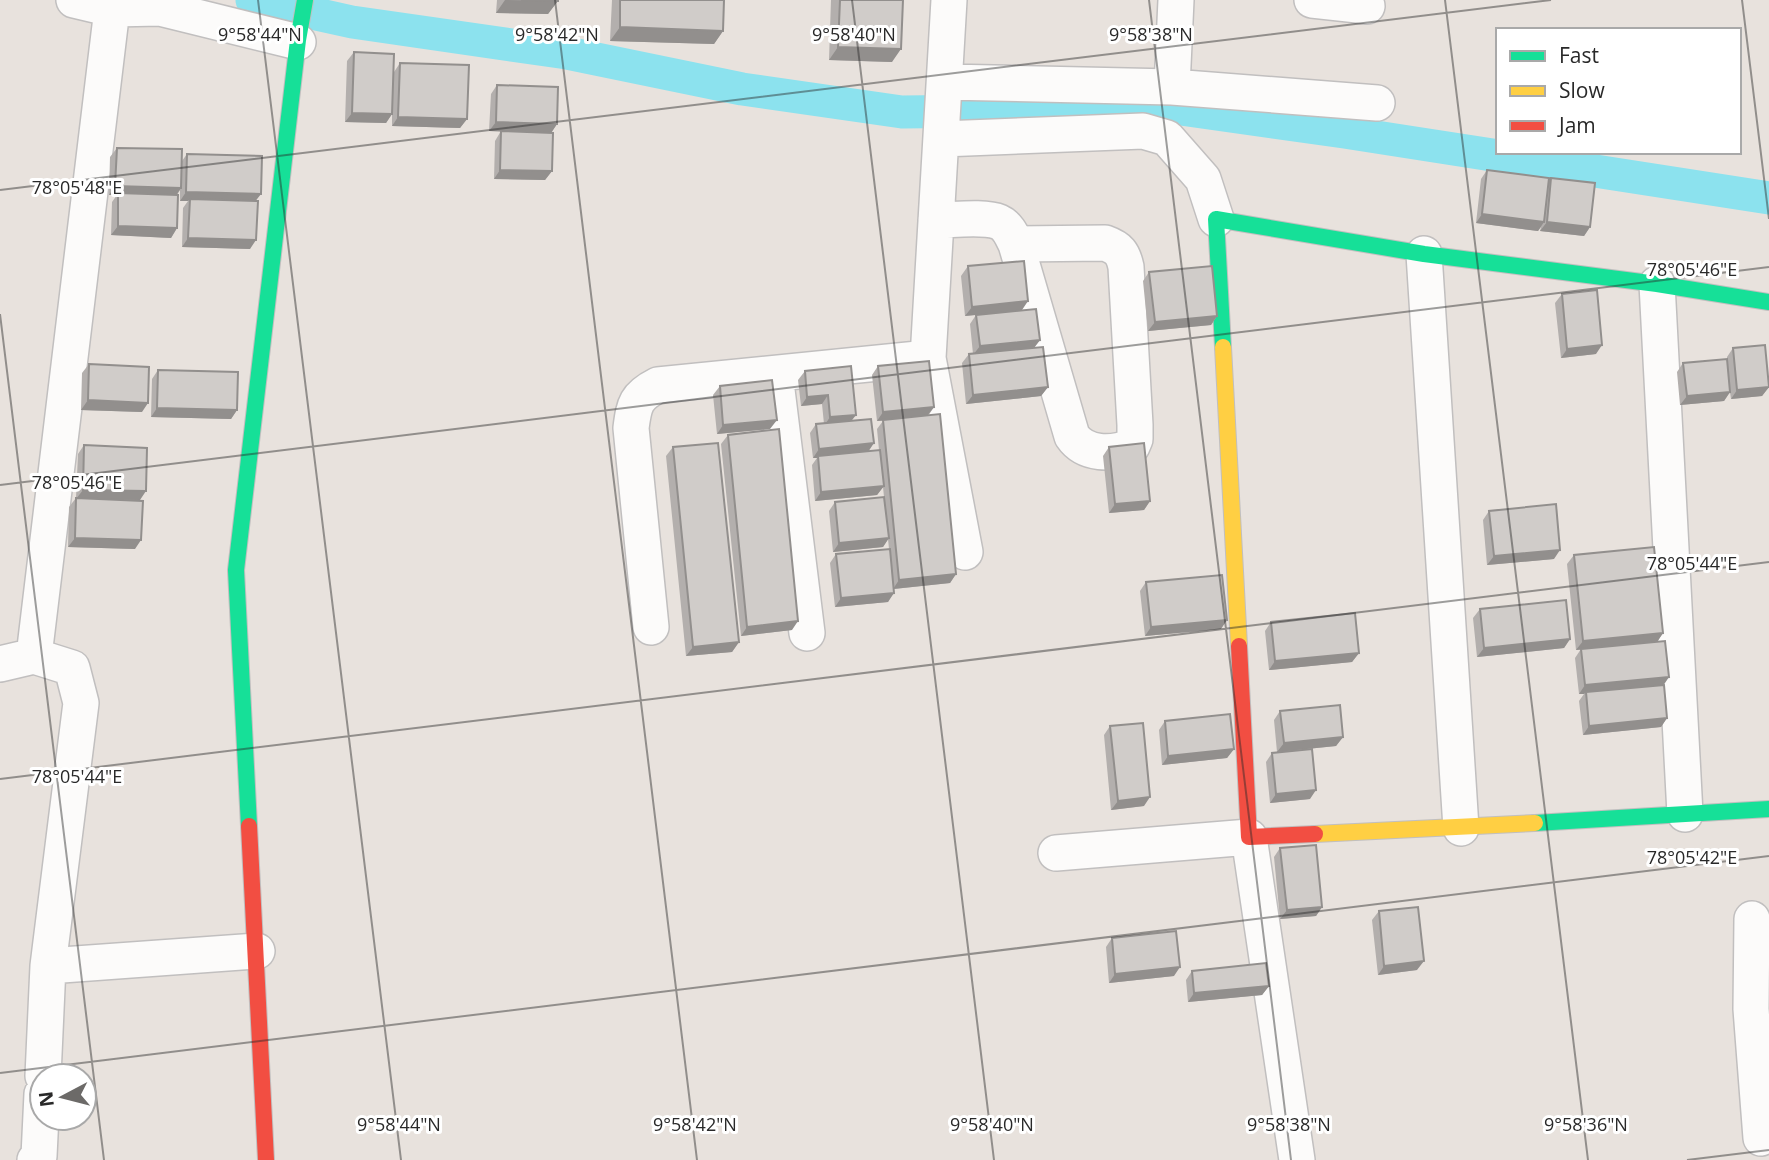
<svg xmlns="http://www.w3.org/2000/svg" width="1769" height="1160" font-family="'Open Sans',sans-serif">
<style>
.lines{fill:none;stroke-linecap:round;stroke-linejoin:round}
.canal{stroke:#8ce2ee;stroke-width:33}
.street-casing{stroke:#c1bfbf;stroke-width:38}
.fast-casing{stroke:#c1bfbf;stroke-width:18}
.slow-casing{stroke:#c1bfbf;stroke-width:18}
.jam-casing{stroke:#c1bfbf;stroke-width:18}
.street{stroke:#fcfbfa;stroke-width:35}
.fast{stroke:#16e098;stroke-width:16}
.slow{stroke:#ffcf43;stroke-width:16}
.jam{stroke:#f24e42;stroke-width:16}
.wall{fill:#b3afad}
.shaded-wall{fill:#928f8d}
.building{fill:#d0ccc9;stroke:#928f8d;stroke-width:2}
.ticks{fill:none;stroke:#292929;stroke-width:2;stroke-opacity:0.45}
.ticks-label{font-size:18px;text-anchor:middle;fill:#292929;stroke:#fff;stroke-width:6;stroke-linejoin:round;paint-order:stroke}
</style>
<rect width="100%" height="100%" fill="#e8e2dd"/>
<g class="lines">
<path class="canal" d="M252,0L352,22L567,53L742,89L902,112L992,111L1124,101L1344,132L1769,198"/>
<g class="street-casing">
<path id="street" d="M74,0L112,9
M949,0L928,358L965,552
M1312,0L1367,6
M946,82L1172,87L1377,103
M1172,87L1176,0
M942,139L1143,131L1167,138L1203,179L1216,219
M936,220C953,220 985,216 999,222C1008,226 1012,236 1016,244L1072,436C1085,455 1112,455 1132,446L1135,439V425L1126,267C1123,253 1119,248 1105,243L1016,244
M1424,254L1461,828
M1657,284L1685,814
M775,374L807,633
M651,627L631,428C634,404 636,396 658,385L928,358
M34,656L72,668L81,703L48,966L43,1076
M0,664L34,656L112,9L160,8L298,42
M1056,853L1249,837L1297,1160
M1752,919L1751,1009L1761,1138
M48,966L257,951
M35,1160L39,1156L42,1094"/>
</g>
<g class="fast-casing">
<path id="fast" d="M1223,347L1216,219L1424,254L1657,284L1769,302
M1535,823L1769,809
M249,826L236,570L298,40L305,0"/>
</g>
<g class="slow-casing">
<path id="slow" d="M1223,347L1239,646
M1315,834L1535,823"/>
</g>
<g class="jam-casing">
<path id="jam" d="M1239,646L1249,837L1315,834
M249,826L266,1160"/>
</g>
<use href="#street" class="street"/>
<use href="#fast" class="fast"/>
<use href="#slow" class="slow"/>
<use href="#jam" class="jam"/>
</g>
<path class="wall" d="M497,0H558L548,14L496,13Z
M612,0H724L723,31L714,44L610,41Z
M831,0H903L892,62L829,60Z
M354,52L394,72L400,63L467,119L460,128L392,126V114L386,123L345,122L347,61Z
M497,85L557,124L551,133L489,131L491,94Z
M501,131L552,171L545,180L494,179L495,141Z
M117,148L182,161L187,154L256,201L250,249L182,247L183,208L188,201H180V190L177,195V228L171,238L111,235L112,202L117,195H109L110,157Z
M1487,170L1549,182L1551,178L1590,227L1584,236L1540,231L1541,227L1538,231L1476,223L1481,179Z
M968,266L1022,310L1040,340L1034,348L1048,387L1041,396L966,404L962,363L969,354H973L970,324L976,315L965,316L961,276Z
M1149,272L1217,316L1211,325L1148,331L1143,281Z
M1562,294L1596,354L1561,358L1555,303Z
M1733,348L1769,387L1762,396L1731,399L1730,392L1724,401L1680,405L1677,372L1683,363L1727,359V357Z
M89,364L142,412L81,410L82,373Z
M878,366L934,407L928,416L956,574L950,583L894,589L888,602L835,607L830,563L836,554L889,549L888,539L883,547L833,552L829,511L835,502L884,497L883,487L877,495L815,501L812,465L817,458H813L810,433L816,424H824L822,404L801,406L798,380L805,371L851,421L869,451L879,450L877,429L883,421H877L872,375Z
M158,370L237,410L231,419L151,417L152,379Z
M720,386L770,429L717,434L713,395Z
M728,435L792,630L741,636L721,444Z
M84,445L140,500L135,549L68,547L69,507L76,498L78,454Z
M673,447L739,642L732,652L686,656L666,456Z
M1109,447L1150,501L1144,510L1109,513L1103,456Z
M1489,511L1554,559L1487,565L1483,520Z
M1574,555L1663,633L1657,642L1667,718L1661,727L1583,735L1579,701L1584,694H1579L1575,658L1581,649L1649,643L1576,650L1567,564Z
M1146,582L1221,629L1145,636L1140,591Z
M1480,609L1570,639L1564,648L1477,657L1473,618Z
M1271,622L1359,653L1352,662L1269,670L1265,631Z
M1280,711L1343,737L1336,746L1297,750L1310,799L1270,803L1266,762L1272,753L1277,752L1274,720Z
M1165,721L1234,749L1227,758L1162,765L1159,730Z
M1110,726L1144,806L1111,810L1104,735Z
M1280,848L1322,907L1316,916L1280,919L1274,857Z
M1379,911L1417,970L1378,975L1372,920Z
M1112,938L1174,976L1109,983L1106,947Z
M1192,971L1269,986L1262,995L1188,1002L1186,980Z"/>
<path class="shaded-wall" d="M505,0L558,1L548,14L496,13Z
M620,27L723,31L714,44L610,41Z
M838,47L901,49L892,62L829,60Z
M352,113L392,114L386,123L345,122Z
M398,117L467,119L460,128L392,126Z
M496,122L557,124L551,133L489,131Z
M500,170L552,171L545,180L494,179Z
M115,186L181,188L175,197L118,193L117,195H109Z
M186,192L261,194L254,203L190,199L188,201H180Z
M1482,214L1544,222L1538,231L1476,223Z
M1547,222L1590,227L1584,236L1540,231Z
M118,226L177,228L171,238L111,235Z
M188,238L256,240L250,249L182,247Z
M1028,301L1022,310L965,316L972,307Z
M1217,316L1211,325L1148,331L1155,322Z
M1040,340L1033,349L973,355L980,346Z
M1602,345L1596,354L1561,358L1567,349Z
M1048,387L1041,396L966,404L973,395Z
M1769,387L1762,396L1731,399L1737,390Z
M1730,392L1724,401L1680,405L1687,396Z
M828,395L822,404L801,406L807,397Z
M88,400L148,403L142,412L81,410Z
M934,407L927,416L877,421L883,412Z
M157,408L237,410L231,419L151,417Z
M856,415L849,424L824,426L830,417Z
M777,420L770,429L717,434L723,425Z
M874,443L868,452L818,456L817,458H813L819,449Z
M884,486L877,495L815,501L821,492Z
M83,490L146,491L140,500L76,499Z
M1150,501L1144,510L1109,513L1115,504Z
M75,538L141,540L135,549L68,547Z
M889,538L883,547L833,552L839,543Z
M1560,550L1554,559L1487,565L1494,556Z
M956,574L950,583L893,589L899,580Z
M894,593L888,602L835,607L841,598Z
M1227,620L1221,629L1145,636L1151,627Z
M798,621L792,630L741,636L747,627Z
M1663,633L1657,642L1576,650L1583,641Z
M1570,639L1564,648L1477,657L1484,648Z
M739,642L732,652L686,656L693,647Z
M1359,653L1352,662L1269,670L1275,661Z
M1669,677L1663,686L1586,692L1584,694H1579L1585,685Z
M1667,718L1661,727L1583,735L1589,726Z
M1343,737L1336,746L1277,752L1284,743Z
M1234,749L1227,758L1162,765L1168,756Z
M1316,790L1310,799L1270,803L1276,794Z
M1150,797L1144,806L1111,810L1118,801Z
M1322,907L1316,916L1280,919L1287,910Z
M1424,961L1417,970L1378,975L1384,966Z
M1180,967L1174,976L1109,983L1115,974Z
M1269,986L1262,995L1188,1002L1194,993Z"/>
<path class="building" d="M521,0H558V1Z
M620,0H724L723,31L620,27Z
M840,0H903L901,49L838,47Z
M354,52L394,54L392,114L352,113Z
M400,63L469,65L467,119L398,117Z
M497,85L558,87L557,124L496,122Z
M501,131L553,133L552,171L500,170Z
M117,148L182,149L181,188L115,186Z
M187,154L262,156L261,194L186,192Z
M1487,170L1549,178L1544,222L1482,214Z
M1551,178L1595,183L1590,227L1547,222Z
M118,193L178,195L177,228L118,226Z
M190,199L258,201L256,240L188,238Z
M1024,261L1028,301L972,307L968,266Z
M1212,266L1217,316L1155,322L1149,272Z
M1597,290L1602,345L1567,349L1562,294Z
M1036,309L1040,340L980,346L976,315Z
M1765,345L1769,387L1737,390L1733,348Z
M1043,347L1048,387L973,395L969,354Z
M1727,359L1730,392L1687,396L1683,363Z
M929,361L934,407L883,412L878,366Z
M89,364L149,367L148,403L88,400Z
M851,366L856,415L830,417L828,395L807,397L805,371Z
M158,370L238,372L237,410L157,408Z
M772,380L777,420L723,425L720,386Z
M940,414L956,574L899,580L883,420Z
M871,419L874,443L819,449L816,424Z
M779,429L798,621L747,627L728,435Z
M718,443L739,642L693,647L673,447Z
M1144,443L1150,501L1115,504L1109,447Z
M84,445L147,448L146,491L83,490Z
M880,450L884,486L821,492L818,456Z
M884,497L889,538L839,543L835,502Z
M76,498L143,501L141,540L75,538Z
M1556,504L1560,550L1494,556L1489,511Z
M1654,547L1663,633L1583,641L1574,555Z
M890,549L894,593L841,598L836,554Z
M1222,575L1227,620L1151,627L1146,582Z
M1566,600L1570,639L1484,648L1480,609Z
M1355,613L1359,653L1275,661L1271,622Z
M1665,641L1669,677L1585,685L1581,649Z
M1664,685L1667,718L1589,726L1586,692Z
M1340,705L1343,737L1284,743L1280,711Z
M1230,714L1234,749L1168,756L1165,721Z
M1143,723L1150,797L1118,801L1110,726Z
M1312,749L1316,790L1276,794L1272,753Z
M1316,845L1322,907L1287,910L1280,848Z
M1418,907L1424,961L1384,966L1379,911Z
M1176,931L1180,967L1115,974L1112,938Z
M1266,963L1269,986L1194,993L1192,971Z"/>
<path class="ticks" d="M258,0L401,1160M555,0L697,1160M852,0L994,1160M1149,0L1291,1160M1445,0L1588,1160M1742,0L1769,219M0,190L1551,0M0,314L104,1160M0,485L1769,267M0,779L1769,562M0,1073L1769,856M1687,1160L1769,1150"/>
<g class="ticks-label">
<text x="260" y="41">9°58'44"N</text>
<text x="557" y="41">9°58'42"N</text>
<text x="854" y="41">9°58'40"N</text>
<text x="1151" y="41">9°58'38"N</text>
<text x="77" y="194">78°05'48"E</text>
<text x="1692" y="276">78°05'46"E</text>
<text x="77" y="489">78°05'46"E</text>
<text x="1692" y="570">78°05'44"E</text>
<text x="77" y="783">78°05'44"E</text>
<text x="1692" y="864">78°05'42"E</text>
<text x="399" y="1131">9°58'44"N</text>
<text x="695" y="1131">9°58'42"N</text>
<text x="992" y="1131">9°58'40"N</text>
<text x="1289" y="1131">9°58'38"N</text>
<text x="1586" y="1131">9°58'36"N</text>
</g>
<rect x="1496" y="28" width="245" height="126" fill="#ffffff" stroke="#a9a9a9" stroke-width="2"/>
<rect x="1510" y="51" width="35" height="10" fill="#16e098" stroke="#a9a9a9" stroke-width="2"/>
<text x="1559" y="63" font-size="21" fill="#292929">Fast</text>
<rect x="1510" y="86" width="35" height="10" fill="#ffcf43" stroke="#a9a9a9" stroke-width="2"/>
<text x="1559" y="98" font-size="21" fill="#292929">Slow</text>
<rect x="1510" y="121" width="35" height="10" fill="#f24e42" stroke="#a9a9a9" stroke-width="2"/>
<text x="1559" y="133" font-size="21" fill="#292929">Jam</text>
<g transform="translate(63 1097) rotate(263)"><circle r="33" fill="#ffffff" stroke="#a9a9a9" stroke-width="2"/>
<path d="M0-5L12 26L0 18L-12 26Z" fill="#6c6a68"/>
<text y="-10" font-size="19" font-weight="bold" text-anchor="middle" fill="#292929">N</text>
</g>
</svg>
